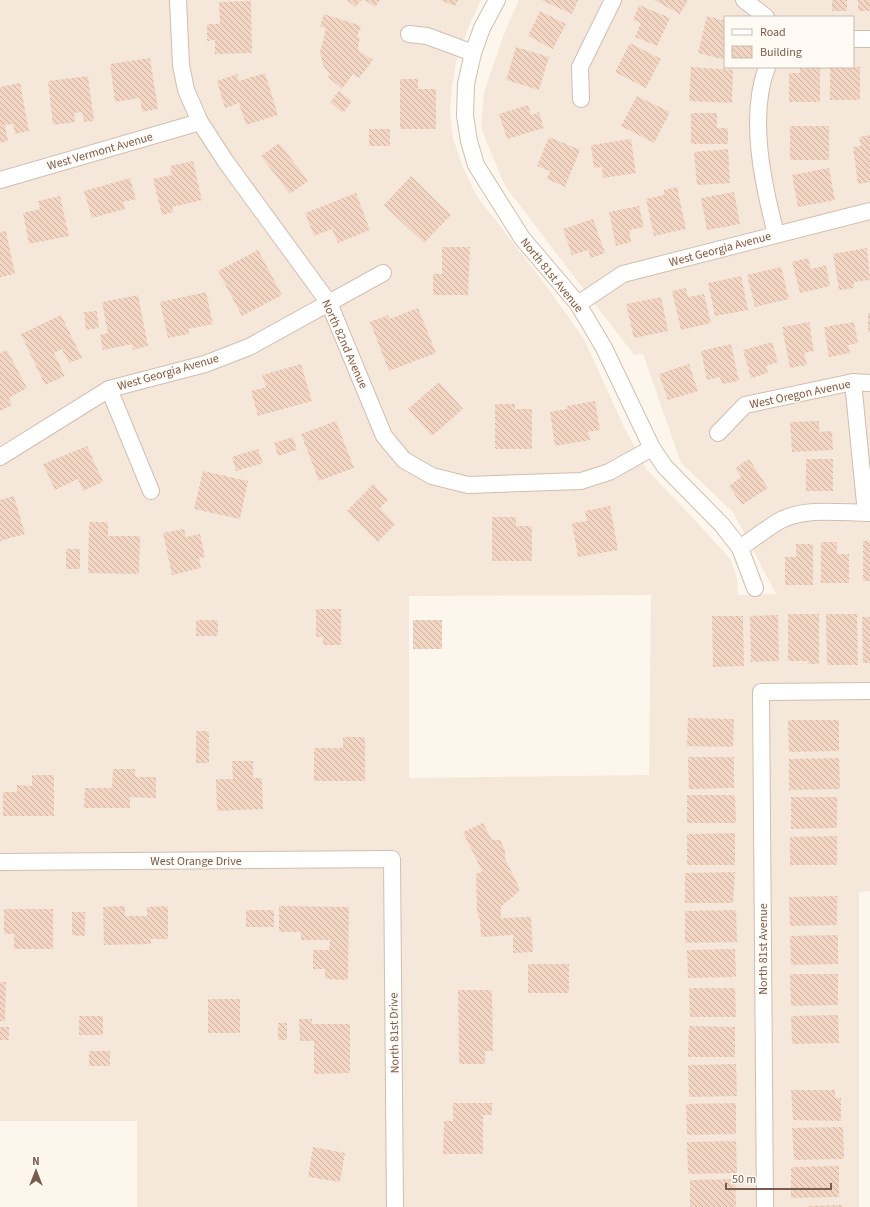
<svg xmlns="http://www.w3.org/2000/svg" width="870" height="1207" font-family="'Source Sans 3',sans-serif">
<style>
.residential{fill:#f5e8da;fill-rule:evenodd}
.building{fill:url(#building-back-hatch)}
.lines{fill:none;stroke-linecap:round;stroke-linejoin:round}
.minor-casing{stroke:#d1beb0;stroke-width:18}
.minor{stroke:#fff;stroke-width:16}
.labels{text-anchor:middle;stroke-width:3;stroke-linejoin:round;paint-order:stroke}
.street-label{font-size:12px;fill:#7a5c4d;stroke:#fffaf3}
</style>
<defs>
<pattern id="building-back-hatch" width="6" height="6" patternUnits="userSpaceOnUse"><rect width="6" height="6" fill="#f3d5c3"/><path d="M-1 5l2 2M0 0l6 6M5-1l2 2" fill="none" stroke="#cab0a1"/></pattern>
</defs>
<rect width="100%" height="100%" fill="#fdf6ec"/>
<path class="residential" d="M0,0H481L469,26L456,62L452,87L450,112L453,138L462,165L476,195L545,284L584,339L624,427L647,470L694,519L731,560L737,579L738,595L776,594L733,512L681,463L643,354L634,355L505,186L481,128L484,92L504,34L519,0H870V891L859,892V1207H137V1121H0ZM725,17H853V67H725ZM651,595L649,775L409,778V596Z"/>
<path class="building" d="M347,0H361L356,7Z
M365,0H380L375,7Z
M440,0H458L455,6Z
M541,0H578L572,14Z
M654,0H688L680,14Z
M832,0H847V11H832Z
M858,0H870V11H858Z
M251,1L252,53L215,54V40L207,41V24H220L219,2Z
M639,5L670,18L657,46L635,37L641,23L633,20Z
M540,11L566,24L553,49L528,36Z
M324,14L361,26L357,37L360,38L358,46L359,51L373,60L359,78L353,74L342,89L328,77L330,75L323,65L320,52L326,29L320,26Z
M707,16L725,21V60L698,53Z
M630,43L661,59L646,88L615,72Z
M516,47L549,57L539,90L506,80Z
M150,58L158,109L142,112L140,98L115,102L110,64Z
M691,67L733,70L732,103L689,101Z
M800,67H820V102H789V73H800Z
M830,67H860V100H830Z
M265,73L278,115L246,125L239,103L225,108L217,81L237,74L239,81Z
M88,76L94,121L84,122L82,112L74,113L75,122L53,125L48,81Z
M400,79H418V89H436V129H400Z
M20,83L29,131L15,134L13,124L5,125L8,141L0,143V87Z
M339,91L352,101L343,113L330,102Z
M637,96L670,112L654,143L621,126Z
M528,105L531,115L539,112L544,128L507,139L499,114Z
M691,113H717V128H728V144H691Z
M790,126H829V160H790Z
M369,129H390V146H369Z
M870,135V182L858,184L853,147L861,146L859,137Z
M549,137L580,150L565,187L547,179L550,171L537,166Z
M631,139L636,173L603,178L602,167L594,168L591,145Z
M279,143L308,181L290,194L261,156Z
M728,149L730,183L697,185L694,152Z
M193,161L202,200L172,207L174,212L162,215L153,179L172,175L170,166Z
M829,168L835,200L798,207L792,175Z
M411,176L451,215L424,243L384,205Z
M130,178L136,199L123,202L125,209L92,218L84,191Z
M677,187L686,229L654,236L646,199L664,195V190Z
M734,192L740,224L707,230L701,198Z
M356,193L370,230L338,243L332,229L314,236L305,213Z
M60,196L69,236L29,244L23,213L40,209L38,201Z
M639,206L644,227L629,230L631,242L616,246L609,212Z
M593,219L605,253L591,258L588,250L572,255L563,229Z
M6,231L15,274L0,277V232Z
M442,247H470L468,295H433V274H442Z
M867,248L870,280L854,282V288L839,290L833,254Z
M258,250L282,295L242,316L218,271Z
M808,258L811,269L826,265L830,286L800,293L792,262Z
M781,267L789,299L755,307L747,275Z
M741,276L748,310L715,316L708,283Z
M686,288L688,297L704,294L711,323L681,330L672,291Z
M206,292L213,324L188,329L189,334L168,338L160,302Z
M138,295L148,346L133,350L132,344L103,350L100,335L108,333L102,302Z
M661,297L668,331L634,338L626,304Z
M418,308L436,353L389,371L370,322L388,315L389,319Z
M97,311L99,328L86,330L84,312Z
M868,313H870V332H868Z
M61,315L82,358L69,363L62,349L54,353L65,376L45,385L21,334Z
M809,322L814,351L804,353L807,365L790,368L782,327Z
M854,322L858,343L848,345L850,353L829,357L824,327Z
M772,342L778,362L766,366L768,373L751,378L743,350Z
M731,344L739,381L722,384L720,377L707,380L701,351Z
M7,350L27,388L9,398L12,405L0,411V353Z
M301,364L312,401L258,416L251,391L266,387L262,375Z
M689,364L698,391L668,400L659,374Z
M439,382L463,409L432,436L408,409Z
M595,401L600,430L588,432L590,440L555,446L550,412L567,409L566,406Z
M495,404H515V409H532V449H495Z
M336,421L354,468L319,481L301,434Z
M819,421V432L832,431L833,450L792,452L790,422Z
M293,437L297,450L278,456L274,443Z
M87,446L103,482L83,491L78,479L55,490L43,464Z
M258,449L263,463L236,471L232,457Z
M749,459L768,488L742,505L729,486L741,477L735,468Z
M806,459H833V491H806Z
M203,471L248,481L240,519L194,509Z
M373,484L388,500L380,508L395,524L378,542L347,511Z
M14,496L25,534L0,541V500Z
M610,506L618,550L578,557L572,523L587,521L585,511Z
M492,517H516V526H532V561H492Z
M89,522H108V536H140L139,574L88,573Z
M184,529L186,537L200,534L205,557L199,558L201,568L172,575L163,533Z
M863,541H870V581H863Z
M821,542H837V554H849V583H821Z
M796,544H813V585H785V557H796Z
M66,549H80V569H66Z
M316,609H341V645H323V637H316Z
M788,614H819V664H808V661H788Z
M826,614H857L858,665H827Z
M778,615L779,661L751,662L750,616Z
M712,616H743L744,666L713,667Z
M862,617H870V663H863Z
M196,620H218V636H196Z
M413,620H442V649H413Z
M688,718L734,719L733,747L687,746Z
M788,720H839V751L789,752Z
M196,731H209V763H196Z
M343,737H365V781H314V748H343Z
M688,757H734V788L689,789Z
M839,758L840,789L789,790V759Z
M232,761H253V778H262L263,809L217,811L216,779H233Z
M113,769H135V777H156V798L130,797V808H84L85,788H112Z
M32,775H54V816H3V792H17V785L32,786Z
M687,795H735L736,823H687Z
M791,797H837V828L791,829Z
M483,823L492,840H500L505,850V859L519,887V891L501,907V918L531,917L533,952L513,953V935L481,937L480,919L477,913L476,874L482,871L463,832Z
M735,833V865H687V834Z
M837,836V865H790V837Z
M735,872L733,903H685V873Z
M837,896V925L790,926L789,897Z
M125,906V916H147V907L168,906V939H151V944L104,945L103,907Z
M279,906L349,907L348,980L325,979V969H313V950H329L330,940H301V932H279Z
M4,909H53V949H14V934H4Z
M246,910H274V927H246Z
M736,910L737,942L685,943V911Z
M72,912H85V936L72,935Z
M838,935V964L791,965L790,936Z
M735,949L736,977L688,978L687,950Z
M528,964H569V993H528Z
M790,974H838V1005L791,1006Z
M0,982H6L5,1021H0Z
M689,988H735L736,1017H690Z
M458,990H492L493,1051H485V1064H459Z
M208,999H240V1033H208Z
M838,1015L839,1043L792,1044L791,1016Z
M79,1016H103V1035H79Z
M299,1019H312V1024H350V1073L314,1074V1041H300Z
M278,1023H287V1040H278Z
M689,1026L735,1027V1057H688Z
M0,1027H9V1040H0Z
M89,1051H110V1066H89Z
M736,1064L737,1096L689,1097L688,1065Z
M791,1090H835V1098H841V1121L793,1120Z
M453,1103H492V1115H483V1154H443L444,1121H453Z
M736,1103V1134L687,1135L686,1104Z
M843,1127L844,1159L794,1160L792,1128Z
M736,1141L737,1173L688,1174L687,1142Z
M313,1147L345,1153L340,1182L308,1177Z
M839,1166V1197L791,1198V1167Z
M735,1179L736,1207H690V1180Z
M842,1205V1207H809L808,1206Z"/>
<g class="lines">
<g class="minor-casing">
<path id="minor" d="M178,0L181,65L186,90L200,122L226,162L329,303L384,436L404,460L432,476L468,485L581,481L609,472L652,448
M497,0L482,28L473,53L466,84L465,116L469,141L476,165L522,238L578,304L604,348L652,448L665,467L722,525L740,548L755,588
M744,0L766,17
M409,34L427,36L473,53
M853,39H870
M767,67C748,117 763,184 776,234
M581,99L580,67L613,0
M0,180L200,122
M578,304L623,274L870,211
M853,382L866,513
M109,389L151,491
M718,433L745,405L853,382L870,383
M0,457L109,389L205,364L249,347L383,273
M740,548C753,539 767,528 781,520C807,507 842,513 870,513
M0,862L392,859L395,1207
M765,1207L761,692L870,691"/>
</g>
<use href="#minor" class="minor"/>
</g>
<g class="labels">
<g class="street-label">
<text transform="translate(100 151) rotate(-16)" y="4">West Vermont Avenue</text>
<text transform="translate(720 249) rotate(-15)" y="4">West Georgia Avenue</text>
<text transform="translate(552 275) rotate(51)" y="4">North 81st Avenue</text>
<text transform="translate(345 344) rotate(66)" y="4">North 82nd Avenue</text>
<text transform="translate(168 372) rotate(-16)" y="4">West Georgia Avenue</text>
<text transform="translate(800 394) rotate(-12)" y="4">West Oregon Avenue</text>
<text x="196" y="865">West Orange Drive</text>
<text transform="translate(763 949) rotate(-90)" y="4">North 81st Avenue</text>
<text transform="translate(394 1033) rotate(-91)" y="4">North 81st Drive</text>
</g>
</g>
<rect x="724" y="16" width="130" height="52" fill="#fffaf3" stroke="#cabbb1"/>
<rect x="732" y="29" width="20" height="6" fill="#ffffff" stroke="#cabbb1"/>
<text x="760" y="36" font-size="12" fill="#7a5c4d">Road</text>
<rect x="732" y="46" width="20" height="12" fill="url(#building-back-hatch)" stroke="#cabbb1"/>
<text x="760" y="56" font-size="12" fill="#7a5c4d">Building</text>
<g transform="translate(36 1171)" stroke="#fffaf3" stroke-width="3" paint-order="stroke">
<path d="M0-3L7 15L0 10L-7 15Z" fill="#7a5c4d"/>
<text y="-6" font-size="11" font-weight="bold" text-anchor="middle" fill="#7a5c4d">N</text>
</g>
<path d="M726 1183v6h105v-6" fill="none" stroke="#7a5c4d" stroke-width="2"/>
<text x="732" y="1183" font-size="12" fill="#7a5c4d" stroke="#fffaf3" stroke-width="3" paint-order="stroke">50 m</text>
</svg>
